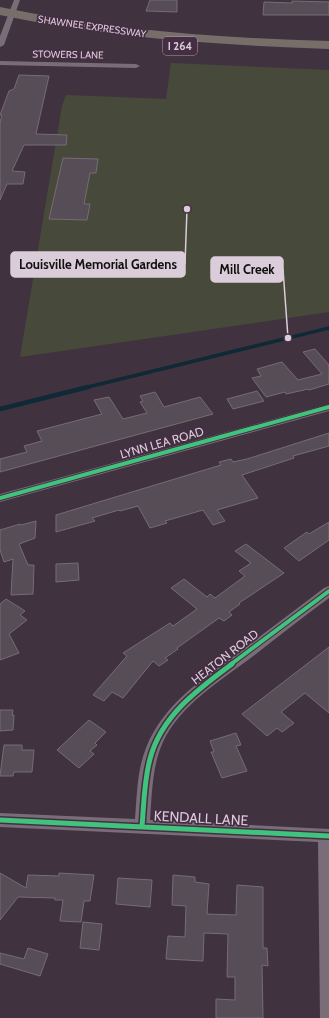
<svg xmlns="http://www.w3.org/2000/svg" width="329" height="1018" font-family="Cabin,sans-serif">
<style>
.green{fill:#474a3a}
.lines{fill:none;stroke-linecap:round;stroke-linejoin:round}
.stream-far1{stroke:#0f2936;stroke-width:3.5}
.stream{stroke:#0f2936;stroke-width:4.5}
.building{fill:#574d56;stroke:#766c75}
.minor{fill:#796e78;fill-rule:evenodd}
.motorway{fill:#776e6a;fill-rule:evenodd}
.cycleway-far1-casing{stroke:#452e43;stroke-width:6}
.cycleway-casing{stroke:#452e43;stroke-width:8}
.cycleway-far1{stroke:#40c37c;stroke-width:4}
.cycleway{stroke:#40c37c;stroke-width:5}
.labels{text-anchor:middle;stroke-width:3.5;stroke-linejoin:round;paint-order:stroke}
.far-street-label{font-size:10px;fill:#dbccd9;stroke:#452e43}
.shield{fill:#452e43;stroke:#ae9dac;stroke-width:1}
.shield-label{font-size:11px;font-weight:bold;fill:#dbccd9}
.street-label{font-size:12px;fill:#dbccd9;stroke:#452e43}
.near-street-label{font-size:14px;fill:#dbccd9;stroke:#452e43}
.leader{fill:none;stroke:#dbccd9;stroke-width:1.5}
.callout-dot{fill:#dbccd9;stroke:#452e43;stroke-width:1.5}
.callout{fill:#dbccd9;stroke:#dbccd9;stroke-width:1.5}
.callout-label{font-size:13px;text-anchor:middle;font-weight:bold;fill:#111}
</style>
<rect width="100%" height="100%" fill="#40333f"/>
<path class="green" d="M171,63L329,70V312L20,357L62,106L66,95L166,99Z"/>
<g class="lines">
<path class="stream-far1" d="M84,388L329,328"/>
<path class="stream" d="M0,409L88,387"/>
</g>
<path class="building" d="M150,0H177V12L146,11Z
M292,1L329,2V15H263L264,2L292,3Z
M19,75L49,76L36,134L67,135L66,145H24L12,171L25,172L23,184H7L0,200V122L2,115H0L9,91L14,89Z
M63,158L98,159L96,173H90L84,204H90L87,220L49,219Z
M315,349L329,365V384L309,390L308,389L304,390L286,394L285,392L266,397L252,378L261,376L257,369L282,362L298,380L322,374L303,352Z
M257,391L264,401L233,409L227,399Z
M155,392L164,407L200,397L213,414L0,472V459L27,452L24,446L42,441L37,431L102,414L94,400L109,397L123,419L147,413L140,402L143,401L140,396Z
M329,433V446L293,456L294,458L242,475L258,498L217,510L225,521L213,525L203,510L165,521L167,523L150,528L138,506L120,511L119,510L92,518L95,521L56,532V515L221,465L219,462L231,459L233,462L247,459Z
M36,521L35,538L19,544L28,565H34L33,594L11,595L13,559L4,562L0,550V530L20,524L21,525Z
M329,522V540L299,561L284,548L307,532L309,534Z
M246,544L284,573L239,603L240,604L229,612L232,615L224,621L219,618L177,648L178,649L165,658L168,660L159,666L153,661L123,698L112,692L104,701L93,695L127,656L123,653L170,623L173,626L197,609L171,588L184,579L207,597L210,594L215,598L245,576L239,571L251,563L235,551Z
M78,563L79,580L56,582V564Z
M6,599L25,611L20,615L27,620L9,634L19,653L0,660V604Z
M329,647V713L305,693L281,712L294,723L282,732L277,728L267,736L242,714Z
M0,710H13L12,715H14L13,730L0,731Z
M89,720L106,732L95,743L97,745L90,751L94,754L79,768L57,750Z
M236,733L241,745L236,746L247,771L222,778L211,752H214L210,741Z
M4,745H22V750H34L32,772H14L13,776H0Z
M0,873L26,888L28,875L59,876V873L94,875L90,901H84L81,922L60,921L63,900H55V898L18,897L0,920Z
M173,875L195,877V882L209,884L207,914L236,915L237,885L263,887V948H267L268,966L262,965L263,1018H216V999L235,1000V977H227L228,934L204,933L203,961L166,959L168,936L185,937L186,906L172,905Z
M118,878L152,880L150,907L116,904Z
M83,922L102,924L99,950L80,948Z
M28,948L48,954L40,976L0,964V953L24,959Z"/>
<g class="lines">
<path class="minor" d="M14,0H20L4,45L0,47V36Z
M0,61L136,64L140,66L136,68L0,65Z
M329,404V411L0,502V494Z
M329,586V598C303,617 278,637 252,657C220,681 180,705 163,742C152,766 152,794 150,820L329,829V1018H320L318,842L0,827V813L135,819C137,795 137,770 146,748C164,702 207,676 245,648C271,628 298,608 324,588Z"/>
<path class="motorway" d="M0,7C109,30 218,38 329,41V49C218,45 109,38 0,15Z"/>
<g class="cycleway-far1-casing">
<path id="cycleway-far1" d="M0,498L329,407
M230,665L329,591"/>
</g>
<g class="cycleway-casing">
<path id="cycleway" d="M0,820L329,836
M142,826C144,804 144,781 150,759C161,716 198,689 232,664"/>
</g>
<use href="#cycleway-far1" class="cycleway-far1"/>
<use href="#cycleway" class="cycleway"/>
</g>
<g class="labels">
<g class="far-street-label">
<text transform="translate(92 26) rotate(8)" y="4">SHAWNEE EXPRESSWAY</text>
<text transform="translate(68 54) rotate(1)" y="4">STOWERS LANE</text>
</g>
<rect class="shield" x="163" y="37" width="34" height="18" rx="3"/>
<g class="shield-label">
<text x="180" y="50">I 264</text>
</g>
<g class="street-label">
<text transform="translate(162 443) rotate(-16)" y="4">LYNN LEA ROAD</text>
<text transform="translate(225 657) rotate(-38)" y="4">HEATON ROAD</text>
</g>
<g class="near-street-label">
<text transform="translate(201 818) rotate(3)" y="5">KENDALL LANE</text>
</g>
</g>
<path class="leader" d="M187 209L185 264M288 338L283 269"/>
<g class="callout-dot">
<circle cx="187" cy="209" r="4"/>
<circle cx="288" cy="338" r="4"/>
</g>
<g class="callout">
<rect x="11" y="252" width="174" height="25" rx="4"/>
<rect x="211" y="257" width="72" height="25" rx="4"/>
</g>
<g class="callout-label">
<text x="98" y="269">Louisville Memorial Gardens</text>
<text x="247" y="274">Mill Creek</text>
</g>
</svg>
